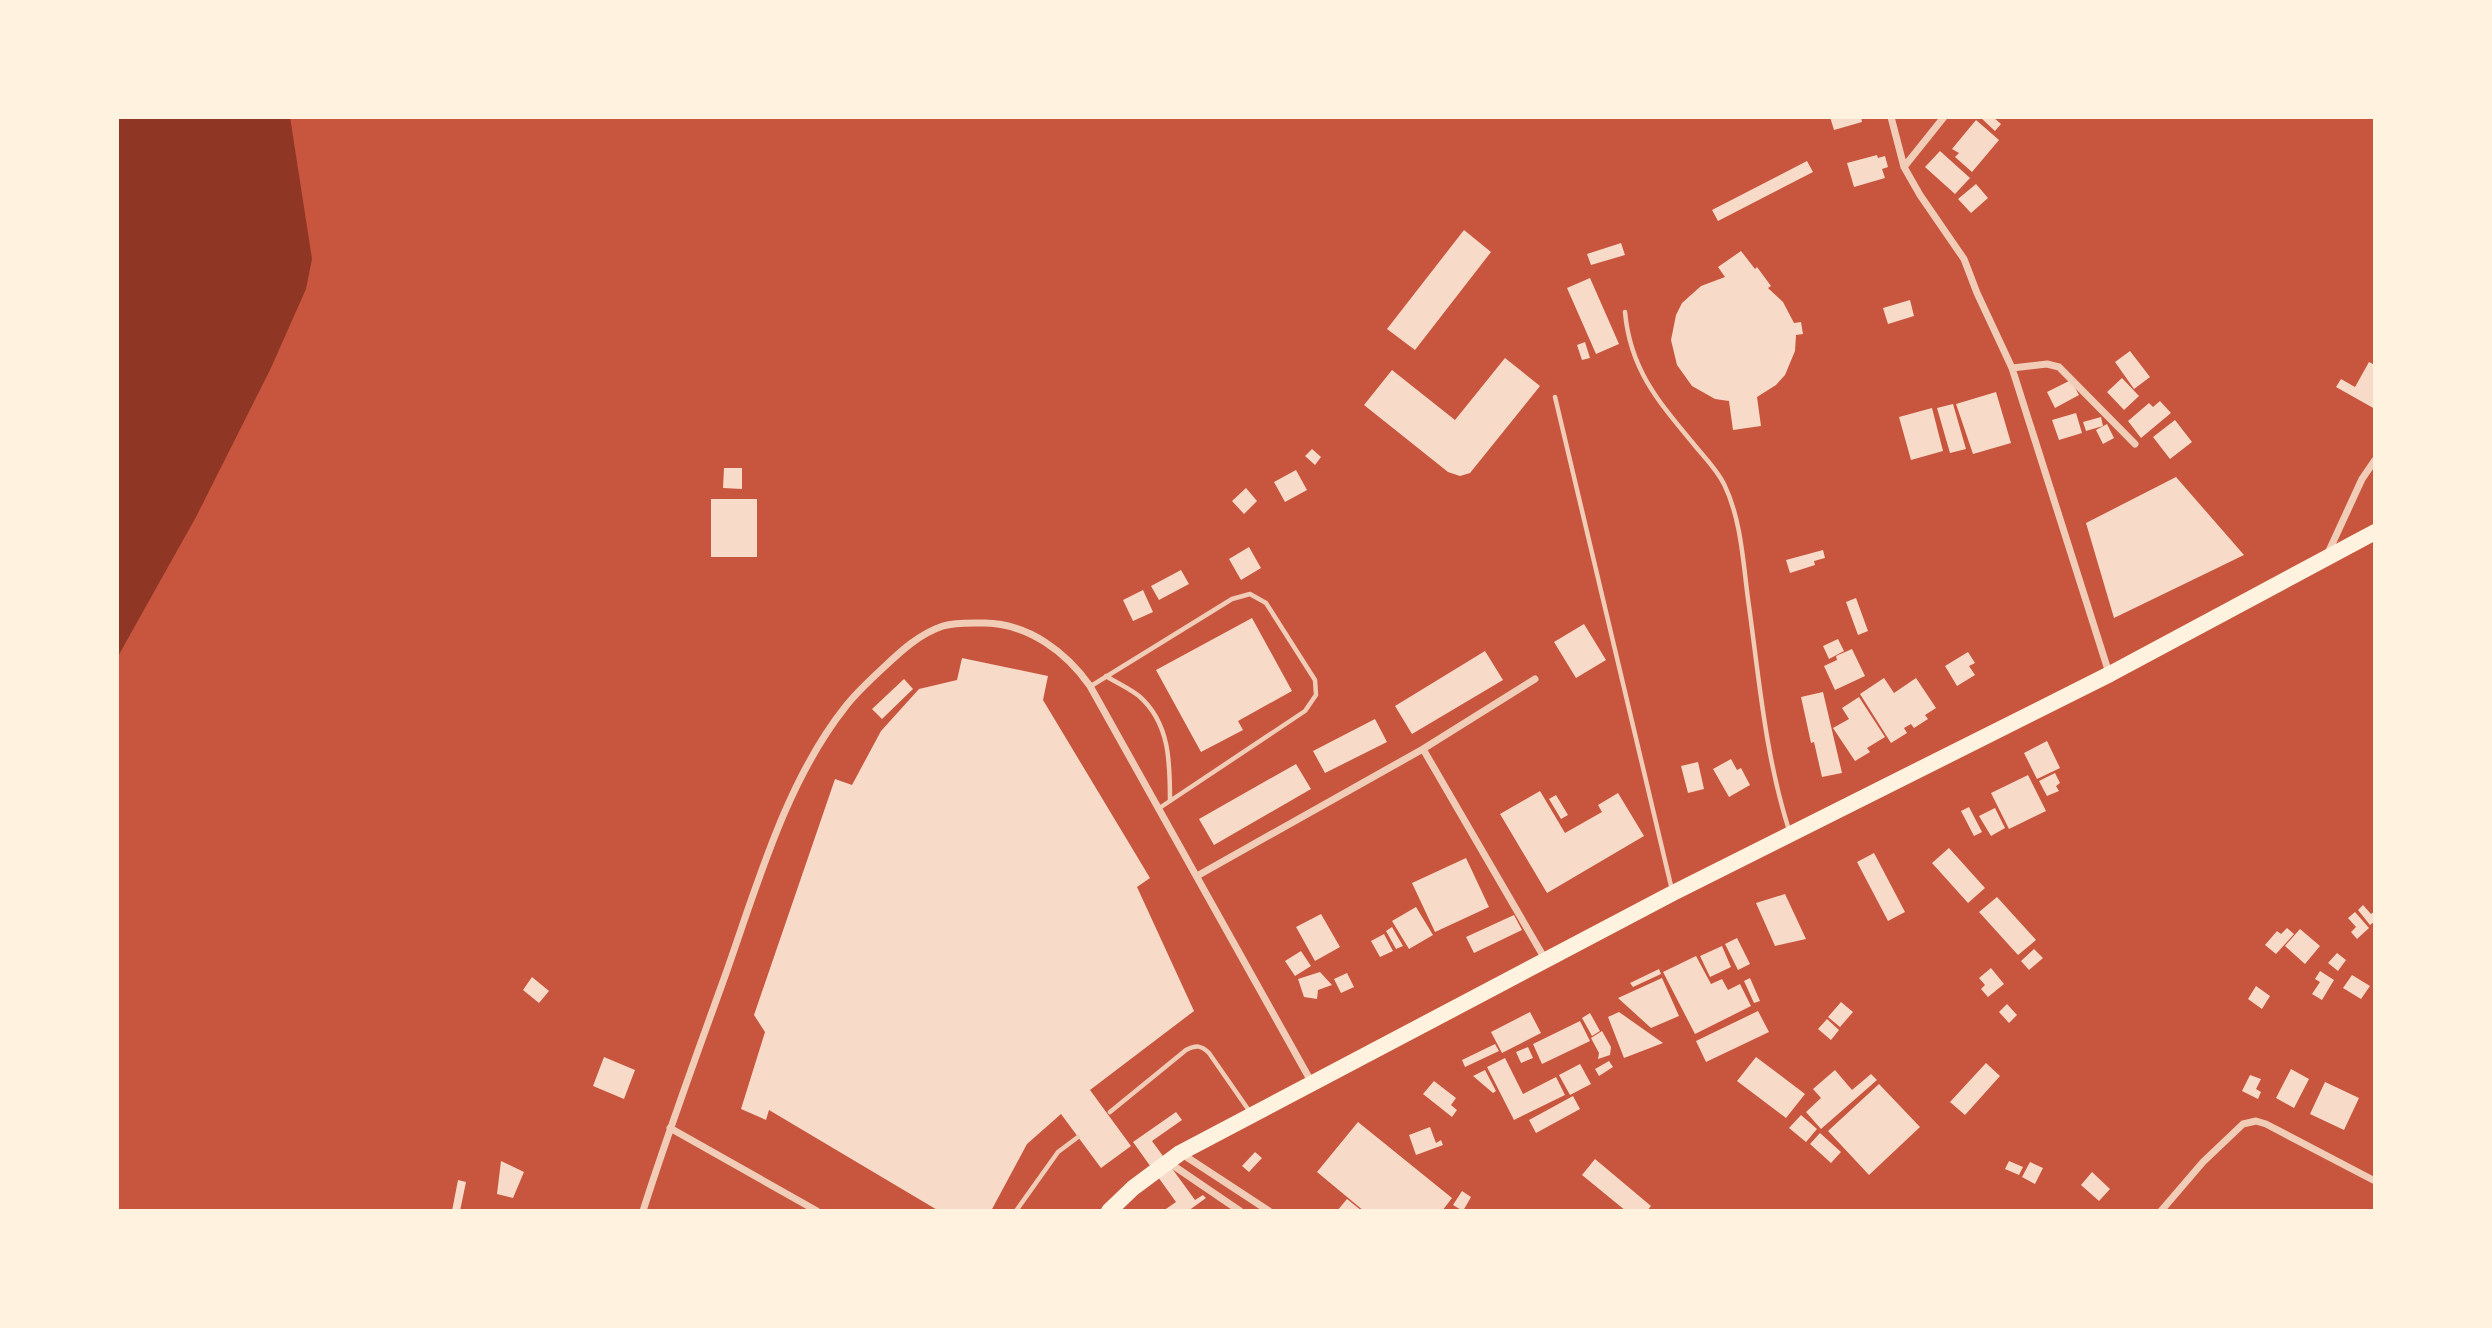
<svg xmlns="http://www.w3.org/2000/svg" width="2492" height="1328" font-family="Cabin,sans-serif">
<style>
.water{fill:#8f3625}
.building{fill:#f7dbc8}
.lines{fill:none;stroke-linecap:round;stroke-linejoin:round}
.service{stroke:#f1ccb7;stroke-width:4.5}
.minor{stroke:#f1ccb7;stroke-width:7}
.trunk{stroke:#fff3e0;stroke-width:16}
</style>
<rect width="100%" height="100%" fill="#c8553d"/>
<path class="water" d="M117,117H290L312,259L306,289L270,370L196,517L117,658Z"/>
<path class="building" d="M1830,117H1861L1862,122L1834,130Z
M1980,117H1993L2001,124L1995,131Z
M1976,120L1999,140L1972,172L1955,157L1959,153L1952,149Z
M1940,151L1970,178L1955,194L1925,167Z
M1877,155L1878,158L1885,156L1888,167L1882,169L1885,178L1854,187L1847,163Z
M1807,161L1813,172L1718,221L1712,210Z
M1976,184L1988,198L1971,213L1958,199Z
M1464,230L1491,252L1415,350L1387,329Z
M1621,243L1625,255L1591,265L1587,254Z
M1741,251L1755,269L1757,267L1771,286L1768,288L1783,302L1794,323L1801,322L1803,334L1796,335L1795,351L1785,375L1776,385L1757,397L1761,426L1733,430L1729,401L1715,399L1692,386L1677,365L1671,340L1676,315L1682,303L1701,286L1725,277L1718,267Z
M1590,278L1619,344L1596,354L1567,288Z
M1910,300L1914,316L1888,324L1883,308Z
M1585,342L1590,358L1582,360L1577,345Z
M2130,351L2150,377L2134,389L2115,362Z
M1505,358L1540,386L1470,473L1460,476L1448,472L1364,405L1392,370L1455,420Z
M2369,362L2375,365V409L2336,387L2341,379L2355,387Z
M2122,378L2139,396L2124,410L2107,392Z
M2071,380L2079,395L2055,408L2047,392Z
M1996,392L2011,443L1973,454L1956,404Z
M2160,401L2171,413L2141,438L2128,421L2149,403L2153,407Z
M1953,404L1966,449L1950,453L1937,408Z
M1932,408L1943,451L1911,460L1899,417Z
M2076,413L2082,433L2059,440L2052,420Z
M2101,417L2103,426L2086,431L2083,422Z
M2175,420L2192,442L2170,459L2153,437Z
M2107,424L2114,438L2103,444L2096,430Z
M1312,449L1321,457L1315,465L1305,456Z
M724,468H742V489L723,488Z
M1296,470L1307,490L1285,502L1274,482Z
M2176,477L2244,555L2114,618L2086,523Z
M1246,488L1257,501L1244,514L1232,501Z
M711,499H757V557H711Z
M1249,547L1261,568L1241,580L1229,559Z
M1823,550L1825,558L1814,561L1815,565L1790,573L1786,560Z
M1181,570L1189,584L1159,600L1151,586Z
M1143,590L1153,612L1133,621L1123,600Z
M1856,598L1868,631L1858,635L1846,602Z
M1252,618L1292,691L1238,721L1243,730L1201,752L1156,670Z
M1584,624L1606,660L1576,678L1554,642Z
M1838,639L1844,651L1829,659L1823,646Z
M1852,649L1865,676L1835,690L1824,666L1837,660L1836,656Z
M1485,651L1503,680L1412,734L1395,706Z
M1968,652L1975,663L1969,666L1975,675L1957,686L1945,666Z
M962,658L1048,676L1043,700L1150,878L1137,887L1194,1011L1090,1090L1131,1146L1101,1168L1061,1114L1027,1144L991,1211H939L769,1110L766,1120L741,1109L765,1032L754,1015L835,779L852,785L881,731L919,689L957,680Z
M1884,678L1894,693L1916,678L1936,708L1925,715L1928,719L1914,728L1911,724L1904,728L1907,733L1891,743L1860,694Z
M904,679L913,689L882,719L872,709Z
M1823,692L1842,773L1822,777L1814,742L1811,743L1801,697Z
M1859,697L1885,737L1867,748L1870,752L1855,761L1833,728L1849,719L1842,708Z
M1375,719L1387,742L1325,773L1313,751Z
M2047,741L2060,768L2037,779L2024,753Z
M1731,759L1737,770L1741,768L1750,785L1729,797L1713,769Z
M1698,762L1704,789L1688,793L1681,766Z
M1296,764L1311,789L1214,845L1199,819Z
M2055,773L2060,783L2056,786L2059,791L2047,796L2039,781Z
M2028,775L2046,811L2009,829L1991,793Z
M1540,791L1565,833L1602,812L1598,805L1618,793L1644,836L1547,893L1500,814Z
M1556,795L1568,815L1561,819L1549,799Z
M1969,807L1982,832L1974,836L1961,811Z
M1995,808L2005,828L1991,836L1979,816Z
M1949,848L1985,888L1968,903L1932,863Z
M1874,853L1905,912L1888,921L1857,862Z
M1466,858L1489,907L1435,932L1412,883Z
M1785,894L1806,939L1775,946L1756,903Z
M1997,897L2036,940L2018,955L1979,912Z
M2363,905L2371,914L2375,911V921L2370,925L2358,910Z
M1416,907L1433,935L1409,949L1392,921Z
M2355,912L2369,928L2357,939L2351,932L2356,927L2348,918Z
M1321,914L1340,947L1315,961L1296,927Z
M1514,915L1522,930L1474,953L1466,937Z
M1392,927L1403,946L1396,949L1386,931Z
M2287,928L2294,934L2276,954L2265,945L2277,931L2281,934Z
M2300,929L2320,946L2305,964L2285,946Z
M1384,934L1393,951L1380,957L1371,941Z
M1737,938L1750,964L1738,970L1725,944Z
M1722,946L1731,967L1710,977L1700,956Z
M2034,949L2043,958L2029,970L2021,961Z
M1301,951L1311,966L1295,976L1285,961Z
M2337,953L2346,960L2338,971L2328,963Z
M1696,956L1711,984L1722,979L1728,990L1740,984L1751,1006L1695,1034L1663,972Z
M1991,968L2004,984L1988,997L1981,989L1985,985L1979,978Z
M1659,969L1661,974L1633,987L1630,983Z
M2320,971L2334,980L2322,1000L2312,994L2320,982L2315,979Z
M1320,972L1332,985L1318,990L1317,999L1304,997L1298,979Z
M1347,973L1354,987L1341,993L1334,979Z
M2352,975L2370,986L2361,999L2343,988Z
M532,977L549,991L539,1003L523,990Z
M1662,978L1679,1016L1651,1028L1618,998Z
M1750,978L1760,1001L1754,1003L1744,981Z
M2256,986L2270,996L2262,1009L2248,999Z
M1841,1002L1853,1012L1840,1027L1828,1017Z
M2007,1004L2017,1015L2009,1023L1999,1012Z
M1758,1011L1769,1032L1706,1062L1696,1041Z
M1530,1012L1541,1033L1502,1053L1491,1032Z
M1619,1012L1663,1043L1624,1058L1608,1017Z
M1590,1013L1600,1031L1592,1036L1582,1018Z
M1827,1019L1839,1030L1831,1040L1818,1029Z
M1580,1021L1590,1041L1542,1064L1533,1044Z
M1602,1031L1611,1047L1610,1055L1598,1059L1599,1053L1591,1038Z
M1495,1044L1499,1051L1465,1067L1462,1060Z
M1528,1047L1533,1058L1521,1063L1516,1052Z
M604,1057L635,1070L624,1099L593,1086Z
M1756,1057L1805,1094L1786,1118L1737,1081Z
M1505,1058L1523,1094L1556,1077L1565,1095L1514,1120L1487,1067Z
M1609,1061L1613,1067L1599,1076L1595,1069Z
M1986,1063L2000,1076L1965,1115L1950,1102Z
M1580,1064L1591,1084L1570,1095L1559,1075Z
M2291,1069L2309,1079L2294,1108L2276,1098Z
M1485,1070L1496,1091L1493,1093L1473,1076Z
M1835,1070L1852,1090L1871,1074L1877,1080L1821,1129L1806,1112L1821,1098L1813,1089Z
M2250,1075L2261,1079L2256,1089L2261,1092L2258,1099L2242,1091Z
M1434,1081L1456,1098L1451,1105L1457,1110L1452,1117L1423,1094Z
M2325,1082L2359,1098L2344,1130L2310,1114Z
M1879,1084L1920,1127L1869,1175L1828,1131Z
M1573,1096L1580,1109L1536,1133L1529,1120Z
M1176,1112L1182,1120L1152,1141L1195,1200L1203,1195L1206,1198L1188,1211H1163L1176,1202L1133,1142Z
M1801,1115L1817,1129L1806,1142L1789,1128Z
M1358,1122L1452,1198L1442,1211H1364L1317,1172Z
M1430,1127L1436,1143L1441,1140L1443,1145L1416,1155L1409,1135Z
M1820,1133L1841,1152L1831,1163L1810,1144Z
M1255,1152L1262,1158L1249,1172L1242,1166Z
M1595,1159L1651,1206L1647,1211H1626L1582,1175Z
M501,1161L524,1172L513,1198L497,1194Z
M2009,1161L2023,1167L2019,1175L2005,1169Z
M2030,1162L2043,1168L2035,1184L2022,1177Z
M2092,1172L2110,1189L2099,1201L2081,1185Z
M458,1180L466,1182L460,1211H452Z
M1462,1191L1471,1197L1463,1211L1453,1205Z
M1347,1199L1362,1211H1337Z"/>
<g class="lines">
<path class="service" d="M1625,312C1630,368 1657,400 1692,442C1703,456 1716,468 1724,484C1741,519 1743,561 1748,599C1759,677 1765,755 1789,830
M1555,397L1672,890
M1106,676C1117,683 1129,688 1139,696C1170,723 1170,763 1170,801
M1091,686L1232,599L1250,594L1266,603L1315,680L1316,695L1305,711L1158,809
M1110,1112L1186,1050C1196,1045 1201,1045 1209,1053L1250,1112
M1016,1211L1058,1152L1078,1137"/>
<path class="minor" d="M1891,117L1904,167L1920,195L1964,259L1977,293L2012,368L2109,673
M1904,167L1944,117
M2012,368L2047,364L2059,367L2135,444
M2328,553L2362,479L2375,460
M1423,749L1545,959
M1197,876L1423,749L1535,679
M670,1128L817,1211
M1182,1154L1269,1211
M1168,1162L1240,1211
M643,1211C668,1132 697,1054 725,976C757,886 786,781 846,706C857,692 870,680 883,668C901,651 919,634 943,626C956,622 972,623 985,623C1029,624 1066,652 1090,686L1312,1083
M2161,1211L2203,1162L2243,1124L2256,1121L2266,1124L2375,1181"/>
<path class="trunk" d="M1109,1211L1133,1188L1180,1153L1673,893L2110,674L2375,532"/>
</g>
<rect width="2492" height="1328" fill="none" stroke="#fff3e0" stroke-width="238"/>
</svg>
